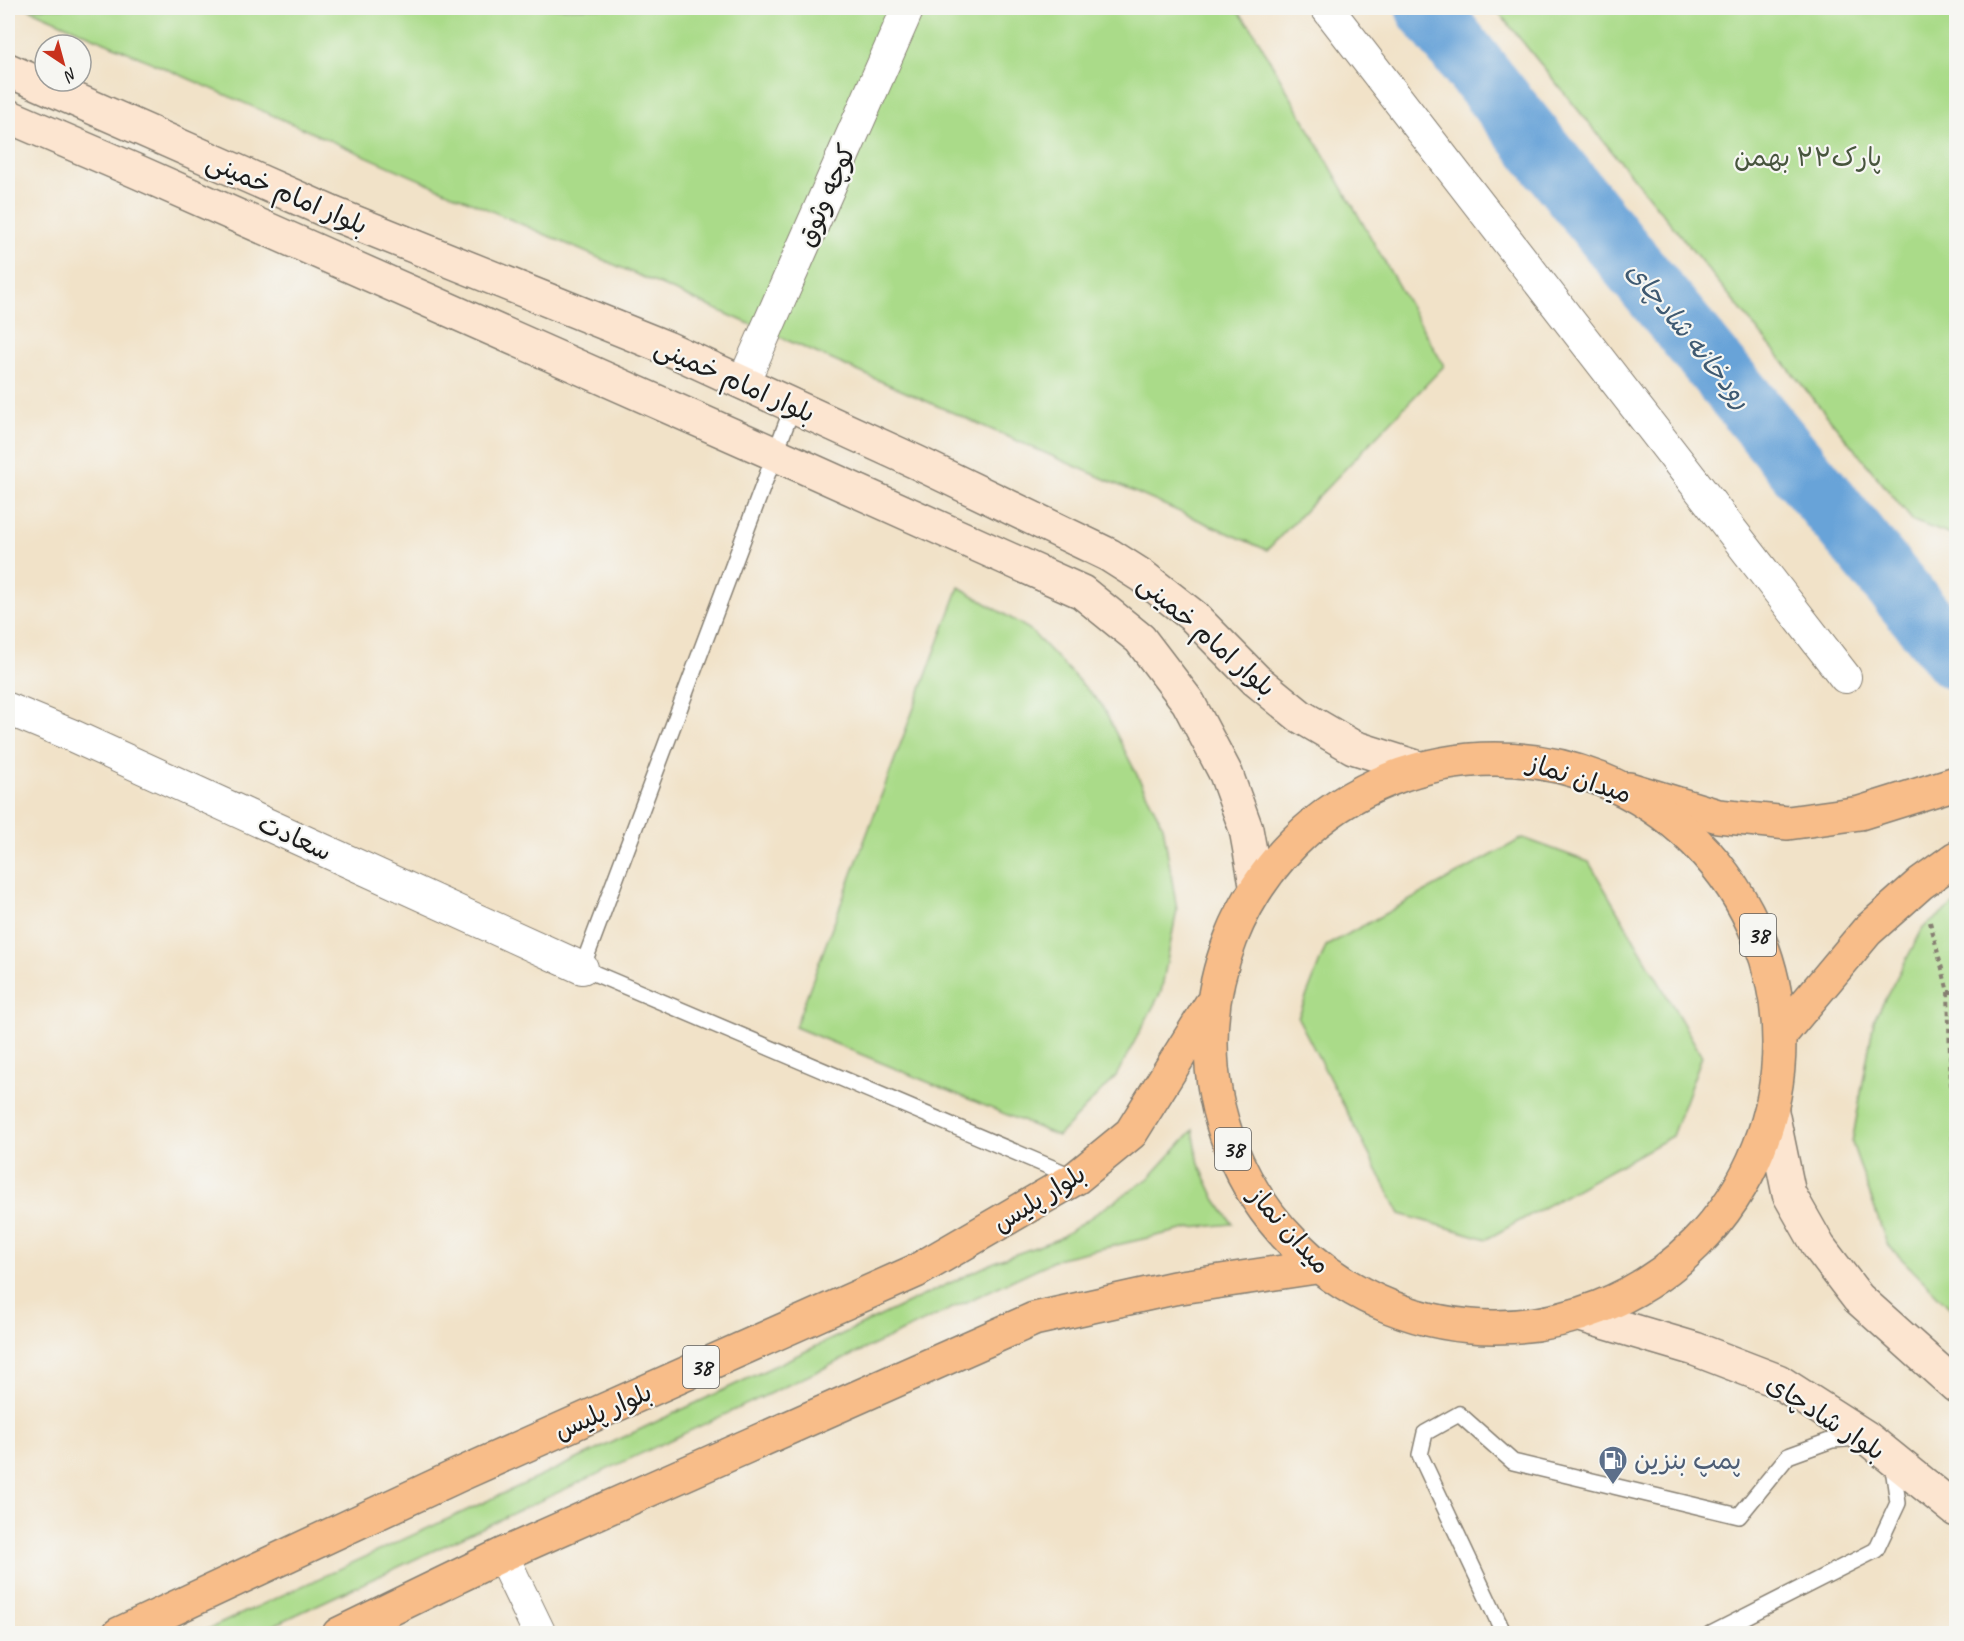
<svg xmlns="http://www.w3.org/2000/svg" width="1964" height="1641" font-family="Caveat,'Playpen Sans Arabic',sans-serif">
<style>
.green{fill:#aadb89;stroke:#637c52;stroke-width:1.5}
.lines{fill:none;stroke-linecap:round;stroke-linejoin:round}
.river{stroke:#68a3d8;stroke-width:63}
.lane-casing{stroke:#867f72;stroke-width:18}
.street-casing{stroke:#867f72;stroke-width:34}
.secondary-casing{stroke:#867f72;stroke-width:36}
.primary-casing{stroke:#867f72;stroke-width:36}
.highway-casing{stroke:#867f72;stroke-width:36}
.path{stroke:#867f72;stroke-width:4;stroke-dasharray:4.5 4.5;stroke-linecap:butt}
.lane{stroke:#fff;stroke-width:15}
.street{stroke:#fff;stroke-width:32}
.secondary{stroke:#fce5d0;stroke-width:33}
.primary{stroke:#f8bd89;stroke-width:33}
.highway{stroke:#f8bd89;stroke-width:33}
.labels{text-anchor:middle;stroke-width:4.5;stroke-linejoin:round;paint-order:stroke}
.shield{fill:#f6f6f2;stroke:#5d5d5c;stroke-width:1.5}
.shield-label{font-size:24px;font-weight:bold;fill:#1c1c1c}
.park-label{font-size:26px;fill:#47553d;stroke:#f6f6f2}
.street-label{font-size:26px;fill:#1c1c1c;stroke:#f6f6f2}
.service-label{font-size:26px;fill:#4e5e75;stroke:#f6f6f2;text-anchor:start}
.water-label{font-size:27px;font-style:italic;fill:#3e5971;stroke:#f6f6f2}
</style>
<rect width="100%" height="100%" fill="#f6f6f2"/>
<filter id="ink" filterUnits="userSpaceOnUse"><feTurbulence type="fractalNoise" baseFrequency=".0167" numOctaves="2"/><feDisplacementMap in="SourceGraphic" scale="12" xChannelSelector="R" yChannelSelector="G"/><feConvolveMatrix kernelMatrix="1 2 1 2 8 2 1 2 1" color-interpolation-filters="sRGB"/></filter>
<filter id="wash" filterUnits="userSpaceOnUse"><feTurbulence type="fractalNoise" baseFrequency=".008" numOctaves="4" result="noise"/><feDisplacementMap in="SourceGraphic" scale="24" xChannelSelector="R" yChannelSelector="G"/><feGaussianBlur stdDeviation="1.35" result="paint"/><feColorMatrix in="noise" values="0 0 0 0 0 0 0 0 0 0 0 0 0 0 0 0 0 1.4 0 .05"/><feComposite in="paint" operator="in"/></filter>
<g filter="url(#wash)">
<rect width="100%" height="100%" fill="#f1e2c8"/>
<path class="green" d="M27,8H1235L1251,27L1444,366L1267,550Z
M1495,8H1956V537L1913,521Z
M959,587L1029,629L1101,704L1163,826L1177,910L1161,992L1116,1076L1058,1136L795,1027Z
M1523,838L1589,862L1702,1056L1672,1136L1487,1239L1400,1214L1298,1018L1326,946Z
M1956,903V1314L1887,1244L1852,1143L1874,1020L1923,928Z
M1193,1130L1199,1164L1216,1200L1233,1224L1191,1228L1060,1258L257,1633H200L537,1478L999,1260L1058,1239L1149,1178Z"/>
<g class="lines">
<path class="river" d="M1427,8L1631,264L1956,659"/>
</g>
</g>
<g filter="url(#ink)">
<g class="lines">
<g class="lane-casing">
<path id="lane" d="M793,406L582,968L1076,1178
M1504,1634L1420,1455L1425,1433L1459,1414L1513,1462L1739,1516L1788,1456L1832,1440L1859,1438
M1711,1634L1876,1550L1898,1503L1892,1461"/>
</g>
<g class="street-casing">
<path id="street" d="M1327,8L1845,677
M743,383L908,8
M8,709L71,735L582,968
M502,1555L540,1634"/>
</g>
<g class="secondary-casing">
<path id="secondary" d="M8,70L334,214L667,348L916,462L1109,555L1142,576L1193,616L1256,680L1300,716L1353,747L1416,767
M8,116L136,171L775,454L1082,592L1140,639L1188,702L1226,774L1246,829L1256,884
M1772,1112L1789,1194L1819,1247L1858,1298L1956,1386
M1580,1315L1695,1349L1778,1381L1867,1438L1956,1510"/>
</g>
<g class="primary-casing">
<path id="primary" d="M1629,789L1718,816L1788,823L1860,813L1956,783
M1781,1034L1867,931L1921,883L1956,858"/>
</g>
<g class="highway-casing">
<path id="highway" d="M1211 1043a284 284 0 1 1 568 0a284 284 0 1 1-568 0Z
M119,1634L461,1474L916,1271L1076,1178L1131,1133L1210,1006
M339,1634L502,1555L1034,1319L1174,1288L1316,1267"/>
</g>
<path class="path" d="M1930,922L1948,992L1953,1150L1956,1164
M1948,992H1956"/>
<use href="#lane" class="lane"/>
<use href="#street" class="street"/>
<use href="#secondary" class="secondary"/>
<use href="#primary" class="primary"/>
<use href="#highway" class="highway"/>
</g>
</g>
<defs>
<g id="fuel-pin" transform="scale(1.5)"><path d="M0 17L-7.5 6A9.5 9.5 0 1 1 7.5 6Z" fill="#5c6f8a" stroke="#f6f6f2"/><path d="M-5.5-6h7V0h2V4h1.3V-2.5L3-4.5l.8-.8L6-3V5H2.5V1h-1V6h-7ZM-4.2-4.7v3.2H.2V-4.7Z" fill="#fff"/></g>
</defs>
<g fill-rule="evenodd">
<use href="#fuel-pin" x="1613" y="1460"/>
</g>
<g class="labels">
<g class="shield">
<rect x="1740" y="914" width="36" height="42" rx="4.5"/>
<rect x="1215" y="1128" width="36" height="42" rx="4.5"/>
<rect x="683" y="1346" width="36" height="42" rx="4.5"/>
</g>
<g class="shield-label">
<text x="1758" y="943">38</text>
<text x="1233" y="1157">38</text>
<text x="701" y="1375">38</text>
</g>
<g class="park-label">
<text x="1808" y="166">پارک۲۲ بهمن</text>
</g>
<g class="street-label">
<text transform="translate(287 193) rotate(23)" y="9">بلوار امام خمینی</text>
<text transform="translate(826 195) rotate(-66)" y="9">کوچه وثوق</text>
<text transform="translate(735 380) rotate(24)" y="9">بلوار امام خمینی</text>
<text transform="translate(1207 635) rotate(41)" y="9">بلوار امام خمینی</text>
<text transform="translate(1580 778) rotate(18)" y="9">میدان نماز</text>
<text transform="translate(295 837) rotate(24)" y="9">سعادت</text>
<text transform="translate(1039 1198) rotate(-32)" y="9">بلوار پلیس</text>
<text transform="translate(1290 1230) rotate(48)" y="9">میدان نماز</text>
<text transform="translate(603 1411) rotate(-24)" y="9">بلوار پلیس</text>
<text transform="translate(1826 1417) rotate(33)" y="9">بلوار شادچای</text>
</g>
<g class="service-label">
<text x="1634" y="1469">پمپ بنزین</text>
</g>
<g class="water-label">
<text transform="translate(1689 335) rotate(51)" y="9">رودخانه شادچای</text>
</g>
</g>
<rect width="1964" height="1641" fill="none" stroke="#f6f6f2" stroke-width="30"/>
<g transform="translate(63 63) rotate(144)"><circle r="28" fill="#f6f6f2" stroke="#9f9f9c" stroke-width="1.5"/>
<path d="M0-4.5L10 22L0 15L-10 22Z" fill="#c8321e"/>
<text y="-9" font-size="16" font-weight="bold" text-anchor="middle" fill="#1c1c1c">N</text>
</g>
</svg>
